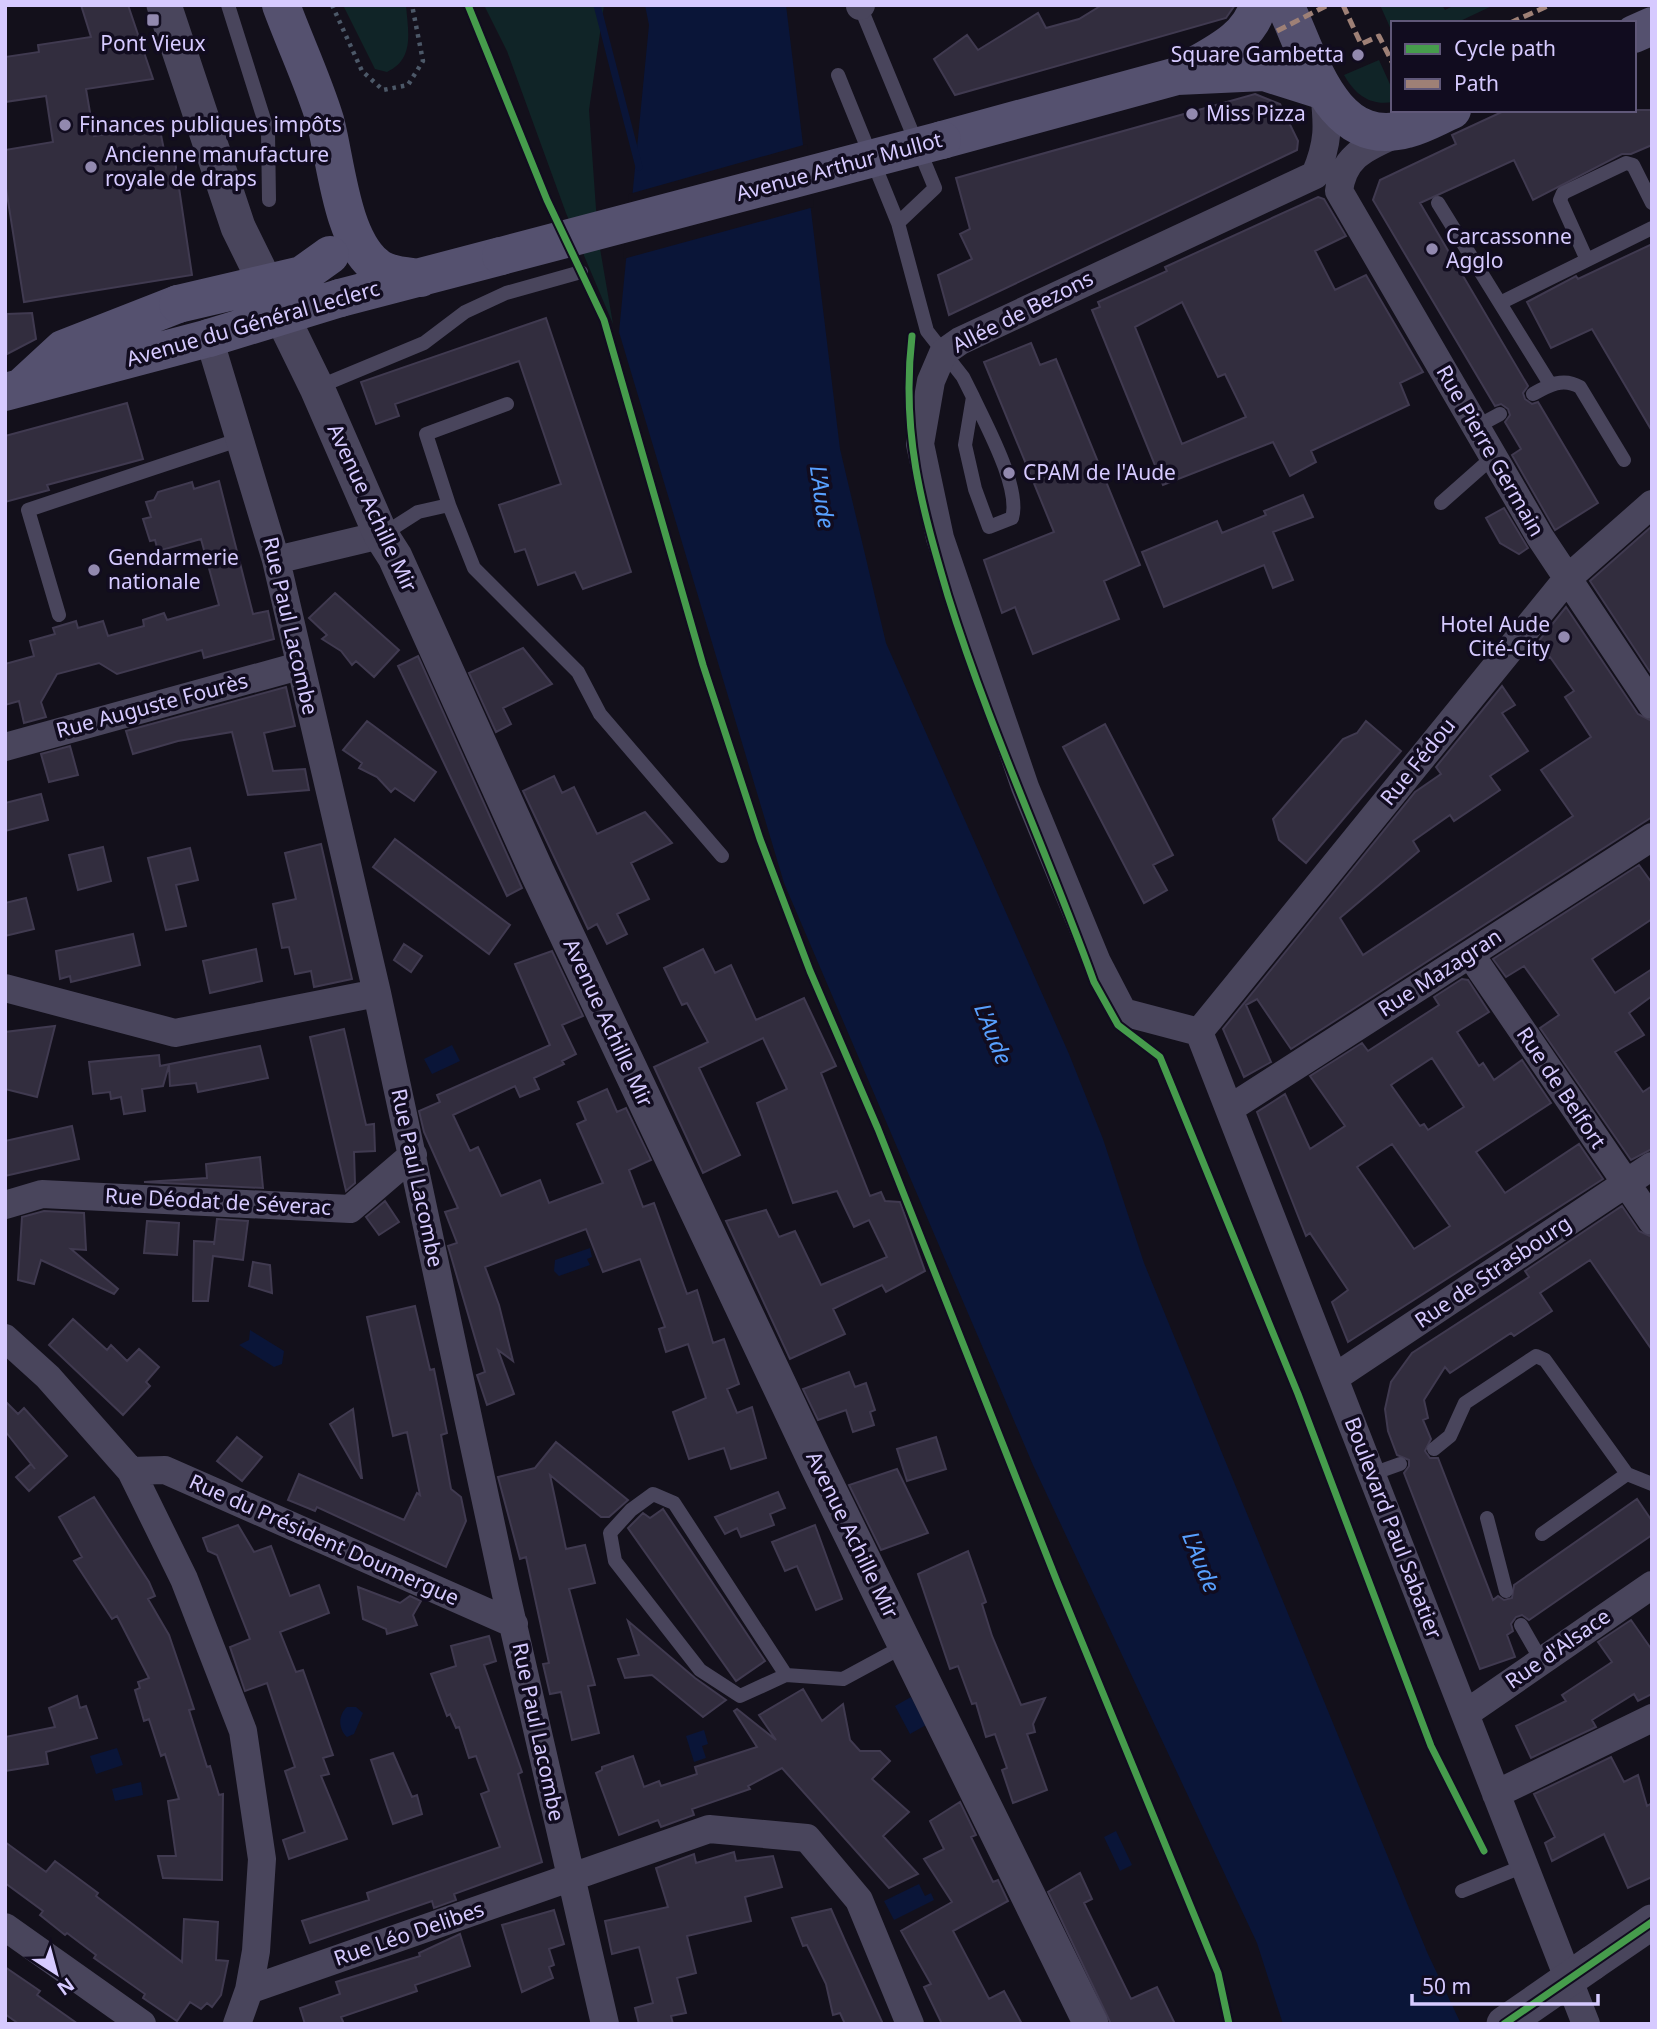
<svg xmlns="http://www.w3.org/2000/svg" width="1657" height="2029" font-family="'Noto Sans',sans-serif">
<style>
.green{fill:#102427}
.water{fill:#0a1538}
.pier{fill:#13101b}
.lines{fill:none;stroke-linecap:round;stroke-linejoin:round}
.stream{stroke:#0a1538;stroke-width:7}
.building{fill:#322d3e;stroke:#403a50;stroke-width:2;fill-rule:evenodd}
.path{stroke:#4c5868;stroke-width:4.5;stroke-dasharray:3.5 5;stroke-linecap:butt}
.service{stroke:#49455c;stroke-width:14}
.minor{stroke:#49455c;stroke-width:28}
.tertiary{stroke:#49455c;stroke-width:35}
.secondary{stroke:#55516f;stroke-width:38}
.tertiary-bridge{stroke:#49455c;stroke-width:35}
.secondary-bridge{stroke:#55516f;stroke-width:38}
.quiet{stroke:#9e8076;stroke-width:5;stroke-dasharray:10 5;stroke-linecap:butt}
.cycleway-casing{stroke:#110c1f;stroke-width:11}
.cycleway{stroke:#469c4c;stroke-width:7}
.poi-dot{fill:#9289af;stroke:#110c1f;stroke-width:2.5}
.labels{text-anchor:middle;stroke-width:7;stroke-linejoin:round;paint-order:stroke}
.poi-label{font-size:21px;fill:#d6caff;stroke:#110c1f;text-anchor:start}
.street-label{font-size:21px;fill:#d6caff;stroke:#110c1f}
.water-label{font-size:23px;font-style:italic;fill:#58a0ff;stroke:#110c1f}
</style>
<rect width="100%" height="100%" fill="#13101b"/>
<path class="green" d="M343,5H406C408,32 415,59 387,72L375,69Z
M484,5H604L589,110L598,237L613,324L566,213L507,51Z
M1380,5H1442L1445,10L1455,5H1494L1456,23H1393V34Z
M1379,60L1393,91V102C1369,106 1355,94 1344,75Z"/>
<path class="water" d="M645,5H786L840,449L886,643L1069,1054L1103,1139L1144,1263L1427,1952L1461,2024H1283L1257,1943L1033,1465L784,883L619,332L649,25Z
M452,1045L460,1061L432,1074L424,1059Z
M590,1248L592,1257L587,1259L590,1265L559,1276L554,1271L555,1260Z
M250,1330L284,1351L282,1364L274,1367L239,1345L249,1340Z
M911,1697L926,1725L910,1734L895,1706Z
M347,1707H356L363,1713L354,1734L347,1737C338,1729 338,1715 347,1707Z
M704,1730L708,1744L702,1746L706,1758L694,1762L686,1736Z
M117,1748L123,1765L96,1774L90,1756Z
M141,1782L143,1795L115,1801L112,1789Z
M1116,1831L1132,1865L1120,1871L1104,1837Z
M919,1884L925,1896L931,1893L934,1900L894,1920L884,1901Z"/>
<path class="pier" d="M807,144L814,207L623,259L629,194Z"/>
<g class="lines">
<path class="stream" d="M597,5L639,167"/>
</g>
<path class="building" d="M81,5H128L153,79L86,89L94,136L159,125L165,155L174,154L192,275L24,302L5,182V150L53,142L46,96L5,102V57L39,52L38,45L91,37Z
M1102,5H1235L1226,18L955,95L934,59L967,35L978,50L1038,13L1046,28L1079,19Z
M1255,94L1280,104L1298,141L1297,150L949,315L938,275L972,259L960,234L970,229L956,178Z
M1506,110H1652V145L1631,154H1622L1533,200L1514,160L1420,203L1528,386L1523,393L1525,399L1532,404L1538,402L1598,503L1555,530L1512,455L1521,449L1505,422L1510,415L1508,409L1501,404L1495,406L1373,200L1380,180L1456,144L1452,135Z
M1318,197L1324,199L1346,236L1315,251L1335,290L1366,275L1423,372L1400,383L1409,405L1311,451L1316,462L1290,476L1273,442L1163,485L1092,310L1100,307L1098,302L1167,271L1165,267ZM1182,302L1218,377L1225,374L1246,417L1182,444L1135,327Z
M1652,244V431L1592,329L1551,348L1527,302L1576,276L1578,279Z
M32,313L36,339L7,354V314Z
M546,318L631,572L583,589L575,572L538,585L525,549L515,552L499,505L561,484L519,361L395,404L399,416L376,424L361,382Z
M1031,343L1040,365L1056,359L1140,565L1104,581L1119,619L1033,654L1015,607L1002,613L984,560L1054,532L984,362Z
M127,403L143,459L47,485L49,490L5,502V436Z
M219,481L253,614L268,611L274,639L204,658L202,650L117,674L99,663L57,674L41,702L46,717L24,723L19,701L5,705V664L34,656L30,641L55,634L53,628L76,621L78,628L103,621L108,636L144,626L143,620L164,613L167,620L219,605L201,539L158,551L155,540L150,541L143,519L151,517L146,502L154,500L158,492L192,482L194,489Z
M1303,495L1313,517L1273,532L1293,580L1273,588L1264,565L1164,607L1142,552L1217,521L1222,533L1266,515L1264,511Z
M1504,508L1528,548L1519,554L1500,543L1486,518Z
M1652,526V675L1590,581Z
M335,593L399,650L374,677L356,661L352,665L341,651L322,639L327,635L309,618Z
M1566,607L1638,714L1652,721V817L1291,1049L1257,999L1246,1005L1271,1062L1244,1077L1223,1029L1415,792L1441,774L1436,767L1502,686L1515,705L1502,713L1528,751L1490,776L1500,790L1454,821L1450,815L1413,841L1419,851L1340,918L1363,955L1573,816L1541,770L1591,737L1565,697L1574,691L1550,657L1542,662L1533,648Z
M523,648L552,684L503,708L511,724L496,732L469,673Z
M418,656L522,888L507,896L398,666Z
M286,687L295,726L264,733L273,771L305,769L309,790L248,795L232,732L178,741L133,754L126,731Z
M367,721L436,772L414,801L395,788L391,792L377,777L359,768L362,763L343,750Z
M1366,721L1401,751L1306,863L1279,840L1273,819L1343,739L1357,733Z
M1105,724L1173,855L1153,865L1167,890L1144,903L1063,747Z
M70,746L78,775L49,782L41,754Z
M554,776L562,793L574,787L597,834L645,812L672,843L631,863L649,899L617,914L627,934L607,944L597,924L588,929L523,791Z
M41,794L48,820L5,831V803Z
M395,839L510,925L489,954L373,867Z
M321,844L352,979L314,987L311,971L295,974L289,947L282,948L273,904L296,899L285,853Z
M103,847L111,881L78,890L69,855Z
M190,848L198,880L176,885L186,926L166,930L148,858Z
M1639,865L1652,883V919L1592,959L1615,993L1652,969V996L1629,1013L1644,1035L1615,1052L1643,1092L1652,1086V1149L1631,1160L1540,1028L1559,1015L1524,966L1506,977L1493,959Z
M26,898L34,929L5,936V903Z
M133,934L140,965L71,982L70,976L60,979L56,951Z
M404,944L422,956L411,972L394,960Z
M256,949L262,981L210,993L203,961Z
M703,949L715,973L731,965L756,1020L804,998L836,1066L821,1073L870,1196L881,1192L885,1201L900,1202L925,1271L886,1292L882,1285L833,1309L845,1334L790,1359L726,1221L766,1210L779,1237L795,1231L821,1285L887,1257L869,1220L854,1227L837,1191L793,1203L757,1103L787,1089L763,1038L699,1068L740,1155L703,1173L654,1067L708,1042L687,1003L682,1005L664,968Z
M552,951L583,1016L562,1025L576,1054L562,1061L564,1064L534,1078L539,1089L520,1097L515,1086L453,1115L470,1151L478,1147L501,1196L540,1180L549,1203L603,1183L577,1124L586,1120L578,1102L607,1089L617,1112L626,1108L651,1160L629,1170L643,1207L654,1203L687,1294L697,1290L713,1343L724,1339L739,1384L727,1389L737,1413L752,1407L766,1458L731,1469L724,1448L689,1459L673,1412L706,1398L688,1344L666,1352L659,1329L665,1327L640,1259L603,1272L586,1229L485,1267L499,1305L513,1361L498,1350L514,1394L487,1405L477,1375L485,1372L448,1246L457,1243L445,1212L458,1208L424,1132L419,1111L440,1102L437,1095L550,1045L515,964Z
M1462,979L1468,980L1489,1012L1457,1032L1479,1066L1483,1063L1494,1080L1522,1060L1551,1103L1476,1152L1491,1173L1505,1193L1579,1144L1603,1179L1348,1342L1332,1302L1348,1290L1310,1233L1306,1236L1257,1112L1285,1094L1310,1149L1345,1126L1310,1076L1362,1043L1368,1051L1439,1005L1434,997ZM1432,1058L1464,1107L1428,1130L1424,1124L1420,1126L1391,1085ZM1392,1144L1450,1226L1414,1249L1357,1167Z
M55,1026L37,1097L5,1089V1032Z
M344,1029L366,1125L374,1124L375,1151L354,1152L355,1183L346,1191L310,1037Z
M260,1046L268,1078L198,1092L196,1083L170,1086L169,1065L163,1086L142,1089L145,1111L124,1114L121,1097L111,1099L110,1092L93,1094L89,1062L159,1055L160,1066Z
M72,1126L79,1159L5,1176V1141Z
M260,1157L263,1188L144,1182L207,1178L206,1164Z
M385,1201L399,1222L379,1235L366,1217Z
M1622,1206L1639,1231L1652,1237V1350L1590,1260L1540,1293L1552,1311L1514,1336L1511,1333L1450,1373L1445,1367L1424,1400L1428,1418L1423,1420L1431,1439L1425,1451L1430,1458H1438L1493,1600L1498,1596L1504,1600L1512,1598L1514,1585L1637,1499L1652,1521V1535L1529,1620L1522,1615L1516,1617L1511,1624L1513,1631L1507,1635L1515,1657L1480,1669L1404,1473L1409,1466V1460L1397,1455L1388,1431L1385,1409L1391,1382L1412,1353L1529,1277L1525,1271Z
M44,1211L84,1213L86,1250L71,1249L118,1289L114,1294L41,1260L34,1284L18,1280L22,1217Z
M217,1219L248,1221L243,1260L213,1256L208,1301H193L194,1241L214,1242V1245Z
M147,1221L179,1223L177,1255L144,1253Z
M253,1262L270,1265L272,1293L249,1286Z
M415,1306L430,1370L434,1369L447,1433L441,1435L451,1489L461,1497L466,1521L446,1567L317,1507L315,1511L288,1500L299,1474L404,1520L417,1493L420,1495L407,1432L393,1436L367,1317Z
M73,1319L107,1350L111,1345L127,1361L139,1349L159,1367L146,1382L150,1386L123,1415L49,1345Z
M849,1372L855,1387L866,1383L875,1410L870,1412L874,1425L853,1432L846,1410L818,1420L803,1389Z
M5,1401L18,1414L24,1408L67,1456L29,1491L16,1477L31,1464L35,1469L5,1431Z
M353,1409L362,1478H361L330,1424Z
M237,1437L262,1457L242,1481L217,1461Z
M936,1437L946,1469L907,1481L897,1449Z
M556,1442L628,1500L609,1517H601L550,1475L566,1549L585,1545L595,1583L569,1589L595,1685L588,1686L599,1733L572,1740L561,1692L550,1694L543,1664L549,1663L526,1557L520,1559L498,1477L535,1468Z
M897,1469L928,1533L881,1550L849,1485Z
M778,1492L785,1508L770,1514L774,1525L741,1537L737,1528L725,1534L715,1517Z
M94,1497L149,1582L155,1596L148,1599L169,1635L184,1679L194,1709L189,1710L207,1767L210,1766L219,1795L223,1794L222,1880L163,1878L158,1856H176L168,1801L179,1799L165,1754L161,1756L149,1719L144,1721L135,1690L140,1688L138,1682L149,1678L117,1616L112,1619L74,1561L82,1557L59,1517Z
M663,1509L765,1661L736,1681L628,1528L643,1513L650,1518Z
M238,1525L254,1552L271,1546L290,1596L319,1585L329,1613L280,1632L296,1672L303,1670L333,1755L323,1758L329,1774L321,1776L347,1839L289,1859L283,1840L305,1832L285,1771L295,1767L267,1683L245,1691L230,1647L250,1639L217,1555L208,1551L203,1538Z
M815,1525L842,1599L816,1610L797,1566L785,1571L772,1542Z
M968,1551L986,1602L982,1604L992,1636L1021,1705L1045,1698L1033,1724L1035,1732L1027,1734L1047,1790L1013,1803L1002,1770L1007,1768L995,1734L986,1737L976,1703L972,1704L958,1666L950,1669L918,1574Z
M358,1587L400,1603L410,1596L421,1601L413,1615L417,1625L387,1634L386,1629L363,1619Z
M1631,1620L1652,1650V1694L1638,1701L1634,1694L1592,1720L1596,1727L1531,1758L1516,1726L1566,1701L1562,1695L1612,1662L1598,1642Z
M628,1621L695,1678L726,1700L703,1717L652,1675L625,1678L618,1659L639,1655Z
M489,1636L496,1661L484,1665L522,1772L518,1774L542,1862L454,1894L456,1900L434,1908L432,1901L310,1943L302,1921L369,1900L367,1893L500,1847L481,1794L489,1791L476,1756L469,1758L459,1727L456,1728L450,1714L447,1716L431,1674L456,1666L451,1646Z
M803,1689L822,1721L843,1704L850,1740L860,1751H880L890,1761L872,1779L909,1812L883,1836L918,1874L889,1888L782,1768L748,1786L750,1789L692,1809L694,1815L661,1827L658,1820L619,1835L596,1773L602,1770V1767L633,1756L644,1787L659,1781L661,1786L697,1774L695,1767L757,1747L734,1711L737,1709L776,1740L759,1715Z
M77,1696L80,1708L86,1706L97,1738L46,1752L48,1764L5,1771V1737L55,1727L49,1708Z
M393,1753L412,1797L417,1795L422,1814L393,1824L371,1760Z
M1611,1757L1624,1782L1638,1775L1647,1806L1652,1803V1877L1628,1888L1604,1834L1552,1861L1545,1843L1555,1837L1534,1794Z
M960,1802L976,1835L971,1837L993,1882L998,1880L1008,1901L953,1931L989,1999L1004,1991L1022,2024H942L924,1987L931,1984L901,1931L952,1902L924,1859L944,1849L930,1821Z
M5,1842L46,1872L55,1861L98,1893L96,1896L182,1962L184,1919L218,1922L216,1960L228,1961L221,1995L212,2007L207,2003L201,2009L190,2002L177,2021L143,1998L145,1994L94,1958L96,1955L67,1933L65,1935L40,1915L43,1911L5,1883Z
M734,1852L736,1861L773,1856L782,1887L745,1897L751,1921L687,1936L696,1973L677,1978L686,2013L671,2016L673,2024H639L635,2008L653,2003L639,1947L612,1954L605,1921L668,1907L656,1868L694,1854L696,1863Z
M1080,1873L1092,1899L1084,1903L1131,1999L1157,1987L1175,2024H1111L1048,1892Z
M831,1909L846,1943L883,2024H845L840,2013L833,2015L826,1984L807,1945L803,1946L792,1918Z
M554,1910L564,1944L549,1949L554,1965L549,1967L553,1978L522,1992L502,1925Z
M460,1934L470,1966L415,1985L417,1991L341,2017L344,2024H305L300,2008L340,1994L336,1982L420,1956L419,1953Z
M5,1967L40,1991L37,1995L78,2024H19L5,2014Z"/>
<g class="lines">
<path class="path" d="M332,5L362,71L383,90L408,85L423,61L412,5"/>
<path class="service" d="M228,5L268,132L269,200
M860,6L935,188L898,223
M838,75L898,223L927,331L963,377L973,397L965,445L975,489L989,527L1012,518C1021,488 986,425 973,397
M1438,203L1550,384
M1587,260L1560,200L1563,193L1626,163L1633,165L1652,203
M1500,303L1652,228
M318,387L424,343L465,312L506,293L581,272
M1533,394C1549,385 1563,377 1580,387L1624,460
M1476,427L1500,414
M1441,503L1493,457
M449,505L474,568L578,672L600,714L722,856
M382,535L418,512L449,505L426,434L507,404
M59,615L28,510L241,439
M1434,1449L1450,1436L1465,1403L1536,1356L1545,1360L1627,1474
M1372,1474L1400,1464
M1487,1518L1506,1591
M1542,1534L1627,1474L1652,1484
M1521,1625L1541,1660
M786,1675L740,1696L700,1670L615,1561L610,1533L631,1510L653,1494L674,1503L786,1675L843,1679L904,1646
M1462,1891L1524,1866"/>
<path class="minor" d="M860,6L861,5
M1400,132C1369,147 1344,153 1339,191L1540,537L1652,705
M1315,175C1329,142 1328,126 1324,91
M209,338L276,560L377,993L505,1590L605,2024
M276,560L381,535
M5,747L299,666
M1470,954L1652,1221
M5,988L175,1033L377,993
M1199,1032L1123,1012L1097,962L1025,787L940,538L920,444L931,381L943,353L960,341L1315,175
M1199,1032L1586,2024
M1199,1032L1567,579L1652,504
M1229,1109L1652,837
M5,1205L42,1194L350,1209L413,1155
M5,1338L48,1377L131,1471L184,1579L243,1731L262,1859L256,1951L249,1990L237,2024
M1334,1378L1652,1166
M131,1471L165,1470L514,1624
M1465,1714L1652,1585
M1496,1794L1652,1718
M5,1927L142,2024
M249,1990L709,1829L807,1838L859,1900L910,2024"/>
<path class="tertiary" d="M164,5L238,227L317,388L381,535L395,557L537,872L816,1463L1091,2024
M1592,1963L1652,1922"/>
<path class="secondary" d="M281,5C295,43 313,81 325,120C336,161 341,237 375,265C387,276 406,276 421,278
M1285,5C1310,57 1331,150 1407,129C1423,125 1438,116 1452,110
M1634,34L1652,26
M1182,73C1210,56 1250,40 1258,5
M942,140L1177,76L1264,72L1324,91
M340,298L501,256
M24,385L63,349L178,304
M5,392L209,338"/>
<path class="tertiary-bridge" d="M1504,2024L1592,1963"/>
<path class="secondary-bridge" d="M501,256L942,140
M178,304L302,275L330,255
M209,338L340,298"/>
<path class="quiet" d="M1343,5L1361,44L1379,36L1393,64
M1510,23L1550,5
M1277,31L1328,5"/>
<g class="cycleway-casing">
<path id="cycleway" d="M468,5L547,200L604,320L703,665L760,839L810,971L878,1129L1058,1584L1218,1973L1229,2024
M912,336C901,432 921,505 948,596C989,728 1047,852 1094,982L1118,1025L1160,1057L1298,1394L1431,1746L1484,1851
M1504,2024L1652,1922"/>
</g>
<use href="#cycleway" class="cycleway"/>
</g>
<g class="poi-dot">
<rect x="146" y="13" width="14" height="14" rx="3.5"/>
<circle cx="1358" cy="55" r="7"/>
<circle cx="1192" cy="114" r="7"/>
<circle cx="65" cy="125" r="7"/>
<circle cx="91" cy="167" r="7"/>
<circle cx="1432" cy="249" r="7"/>
<circle cx="1009" cy="473" r="7"/>
<circle cx="94" cy="570" r="7"/>
<circle cx="1564" cy="637" r="7"/>
</g>
<g class="labels">
<g class="poi-label">
<text x="153" y="51" text-anchor="middle">Pont Vieux</text>
<text x="1344" y="62" text-anchor="end">Square Gambetta</text>
<text x="1206" y="121">Miss Pizza</text>
<text x="79" y="132">Finances publiques impôts</text>
<text x="105" y="162">Ancienne manufacture<tspan x="105" dy="24">royale de draps</tspan></text>
<text x="1446" y="244">Carcassonne<tspan x="1446" dy="24">Agglo</tspan></text>
<text x="1023" y="480">CPAM de l'Aude</text>
<text x="108" y="565">Gendarmerie<tspan x="108" dy="24">nationale</tspan></text>
<text x="1550" y="632" text-anchor="end">Hotel Aude<tspan x="1550" dy="24">Cité-City</tspan></text>
</g>
<g class="street-label">
<text transform="translate(839 167) rotate(-15)" y="7">Avenue Arthur Mullot</text>
<text transform="translate(1023 312) rotate(-27)" y="7">Allée de Bezons</text>
<text transform="translate(253 324) rotate(-16)" y="7">Avenue du Général Leclerc</text>
<text transform="translate(1490 451) rotate(60)" y="7">Rue Pierre Germain</text>
<text transform="translate(372 508) rotate(65)" y="7">Avenue Achille Mir</text>
<text transform="translate(290 626) rotate(77)" y="7">Rue Paul Lacombe</text>
<text transform="translate(152 706) rotate(-15)" y="7">Rue Auguste Fourès</text>
<text transform="translate(1418 762) rotate(-51)" y="7">Rue Fédou</text>
<text transform="translate(1440 973) rotate(-33)" y="7">Rue Mazagran</text>
<text transform="translate(608 1023) rotate(65)" y="7">Avenue Achille Mir</text>
<text transform="translate(1561 1088) rotate(56)" y="7">Rue de Belfort</text>
<text transform="translate(417 1178) rotate(78)" y="7">Rue Paul Lacombe</text>
<text transform="translate(218 1202) rotate(3)" y="7">Rue Déodat de Séverac</text>
<text transform="translate(1493 1272) rotate(-34)" y="7">Rue de Strasbourg</text>
<text transform="translate(1393 1528) rotate(69)" y="7">Boulevard Paul Sabatier</text>
<text transform="translate(852 1535) rotate(64)" y="7">Avenue Achille Mir</text>
<text transform="translate(324 1540) rotate(24)" y="7">Rue du Président Doumergue</text>
<text transform="translate(1558 1649) rotate(-35)" y="7">Rue d'Alsace</text>
<text transform="translate(538 1732) rotate(78)" y="7">Rue Paul Lacombe</text>
<text transform="translate(409 1934) rotate(-19)" y="7">Rue Léo Delibes</text>
</g>
<g class="water-label">
<text transform="translate(822 497) rotate(82)" y="8">L'Aude</text>
<text transform="translate(993 1034) rotate(68)" y="8">L'Aude</text>
<text transform="translate(1201 1562) rotate(68)" y="8">L'Aude</text>
</g>
</g>
<rect width="1657" height="2029" fill="none" stroke="#d6caff" stroke-width="14"/>
<rect x="1391" y="21" width="245" height="91" fill="#110c1f" stroke="#605879" stroke-width="2"/>
<rect x="1405" y="44" width="35" height="10" fill="#469c4c" stroke="#605879" stroke-width="2"/>
<text x="1454" y="56" font-size="21" fill="#d6caff">Cycle path</text>
<rect x="1405" y="79" width="35" height="10" fill="#9e8076" stroke="#605879" stroke-width="2"/>
<text x="1454" y="91" font-size="21" fill="#d6caff">Path</text>
<g transform="translate(56 1973) rotate(144)" stroke="#110c1f" stroke-width="5" paint-order="stroke">
<path d="M0-5L12 26L0 18L-12 26Z" fill="#d6caff"/>
<text y="-10" font-size="19" font-weight="bold" text-anchor="middle" fill="#d6caff">N</text>
</g>
<path d="M1412 1994v10h186v-10" fill="none" stroke="#d6caff" stroke-width="3.5"/>
<text x="1422" y="1994" font-size="21" fill="#d6caff" stroke="#110c1f" stroke-width="5" paint-order="stroke">50 m</text>
</svg>
